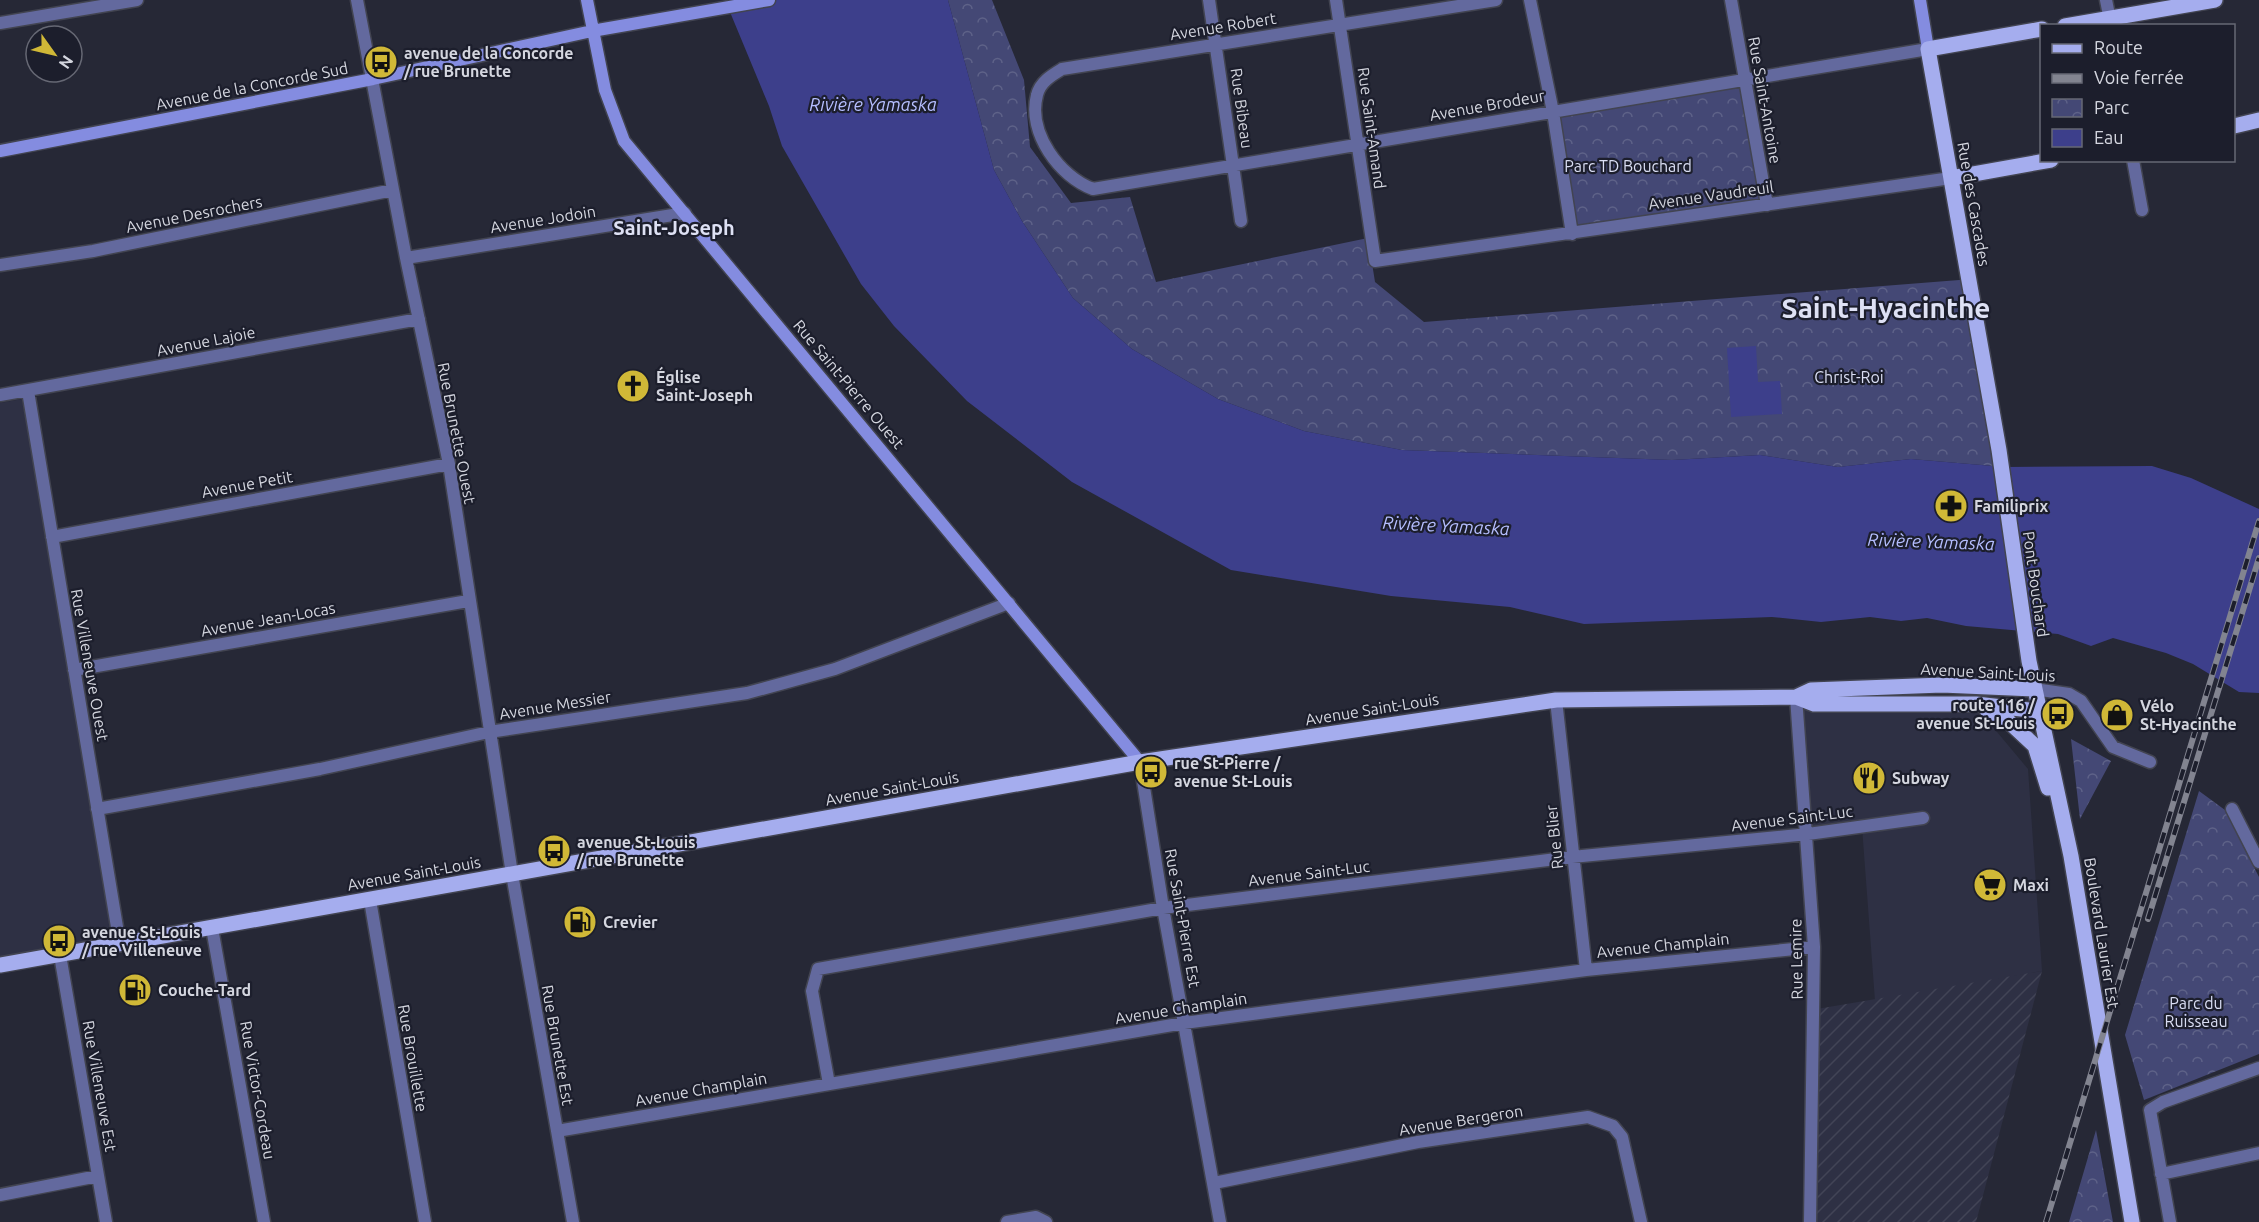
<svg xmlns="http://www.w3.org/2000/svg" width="2259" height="1222" font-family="Ubuntu,sans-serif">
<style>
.built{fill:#2e3044}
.industrial{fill:url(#industrial-furrows)}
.park{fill:url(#park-crowns)}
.water{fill:#3d3f8b}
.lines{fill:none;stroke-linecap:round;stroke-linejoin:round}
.street-casing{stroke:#424451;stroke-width:15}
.secondary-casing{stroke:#424451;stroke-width:15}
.primary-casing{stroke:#424451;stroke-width:18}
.street{stroke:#63699e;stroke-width:12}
.secondary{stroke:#848ce0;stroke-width:12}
.primary{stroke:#a5adee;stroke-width:15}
.rail-casing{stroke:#828490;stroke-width:6}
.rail{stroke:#1c1e2c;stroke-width:4;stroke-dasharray:11;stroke-linecap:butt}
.labels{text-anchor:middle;stroke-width:4.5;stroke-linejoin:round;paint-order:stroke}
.street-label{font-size:16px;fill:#d4d6df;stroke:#1c1e2c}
.poi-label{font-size:16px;font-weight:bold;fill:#d4d6df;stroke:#1c1e2c;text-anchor:start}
.park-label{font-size:16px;fill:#dadef4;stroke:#1c1e2c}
.water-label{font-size:18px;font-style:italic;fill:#b5beff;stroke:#1c1e2c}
.quarter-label{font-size:20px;font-weight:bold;fill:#dee1f4;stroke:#1c1e2c}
.town-label{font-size:28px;font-weight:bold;fill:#dee1f4;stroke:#1c1e2c}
</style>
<defs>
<pattern id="industrial-furrows" width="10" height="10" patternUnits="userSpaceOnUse" patternTransform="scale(1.5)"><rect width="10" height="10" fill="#2e3044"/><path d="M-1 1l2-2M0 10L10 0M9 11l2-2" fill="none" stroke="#424456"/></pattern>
<pattern id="park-crowns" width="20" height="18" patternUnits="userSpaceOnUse" patternTransform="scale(1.5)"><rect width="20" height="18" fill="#444875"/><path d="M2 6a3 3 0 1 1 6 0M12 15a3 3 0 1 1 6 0" fill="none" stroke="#5e6288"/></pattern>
</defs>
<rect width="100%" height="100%" fill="#262836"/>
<path class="built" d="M22,399L120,945L0,965V403Z
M1914,704L1982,714L2028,769L2042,971L1875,1001L1862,827L1808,834L1797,707Z"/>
<path class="industrial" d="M2042,971L1976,1222H1806L1811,1010Z"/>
<path class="park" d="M948,0H992L1024,80L1030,147L1071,203L1130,197L1156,282L1368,238L1375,282L1424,322L1972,279L2005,467L1911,459L1838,467L1760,455L1672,460L1402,450L1304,431L1218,399L1132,349L1073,298L1022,221L994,170Z
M1750,82L1771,205L1570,239L1551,115Z
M2071,739L2111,761L2080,819Z
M2199,791L2225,810L2259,877V1054L2144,1100L2125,1035Z
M2096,1130L2113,1222H2069Z"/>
<path class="water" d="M725,0H948L994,170L1022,221L1073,298L1132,349L1218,399L1304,431L1402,450L1672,460L1760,455L1838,467L1911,459L2005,467L2152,466L2191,478L2259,509V693L2239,692L2193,664L2166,653L2113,638L2091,646L2058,634L1966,626L1927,618L1901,621L1870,617L1821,622L1772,617L1584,624L1510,607L1391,596L1231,570L1072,482L967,401L894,326L861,284L782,146L769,106Z
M1756,346L1758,382L1780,381L1782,414L1731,417L1727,348Z"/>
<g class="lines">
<g class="street-casing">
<path id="street" d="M357,0L406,258L449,464L512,874L573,1222
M1209,0L1241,221
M1336,0L1375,261L1951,178
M1496,0L1062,69C1052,75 1040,82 1037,95C1027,133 1060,177 1093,189L1928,49
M1530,0L1553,112L1572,234
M1731,0L1767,205
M2106,0L2111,25
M0,23L137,0
M2133,160L2142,210
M406,258L685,213
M0,265L93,251L393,190
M28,391L120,945
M0,395L419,319
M52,537L449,464
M74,670L468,601
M2034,689L2069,694L2081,701L2113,747L2150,762
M1796,697L1814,947L1810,1222
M1556,700L1586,970
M1140,762L1163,908L1220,1222
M97,809L320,769L489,732L747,693L835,669L1009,603
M2232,809L2259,862
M370,900L425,1222
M212,928L264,1222
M60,955L106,1222
M829,1084L812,991L818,969L1163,908L1572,857L1808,834L1923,818
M557,1131L1184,1023L1586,970L1814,947
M2161,1174L2259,1153
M1214,1183L1418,1142L1588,1117L1613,1126L1622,1137L1641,1222
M0,1195L98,1176
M1007,1222L1036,1217L1046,1222
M2170,1222L2150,1110L2163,1102L2259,1068"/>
</g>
<g class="secondary-casing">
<path id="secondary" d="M587,0L605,90L624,141L1140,762
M1920,0L1928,49
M0,151L373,79L592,31L769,0"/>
</g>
<g class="primary-casing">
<path id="primary" d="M2065,26L2215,0
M2042,29L1928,49L1999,450L2029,661L2071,856L2132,1222
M2234,126L2259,120
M1951,178L2051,160
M1796,697L1811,690L1942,685L2034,689
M1987,710L2006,719L2035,746L2048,788
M0,965L1140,762L1556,700L1796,697L1814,704H1976L2038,711"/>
</g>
<use href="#street" class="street"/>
<use href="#secondary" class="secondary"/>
<use href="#primary" class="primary"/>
<g class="rail-casing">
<path id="rail" d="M2148,919L2259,558
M2046,1222L2259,521"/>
</g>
<use href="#rail" class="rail"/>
</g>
<defs>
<g id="bus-disc" transform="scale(1.725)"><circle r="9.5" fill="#d0b837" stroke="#1c1e2c"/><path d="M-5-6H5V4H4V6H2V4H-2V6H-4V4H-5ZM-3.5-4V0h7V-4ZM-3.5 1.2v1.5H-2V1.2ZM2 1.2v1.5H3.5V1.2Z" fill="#111"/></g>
<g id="church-disc" transform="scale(1.725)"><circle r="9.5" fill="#d0b837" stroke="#1c1e2c"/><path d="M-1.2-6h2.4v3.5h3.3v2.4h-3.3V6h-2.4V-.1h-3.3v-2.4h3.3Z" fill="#111"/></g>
<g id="pharmacy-disc" transform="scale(1.725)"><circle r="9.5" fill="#d0b837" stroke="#1c1e2c"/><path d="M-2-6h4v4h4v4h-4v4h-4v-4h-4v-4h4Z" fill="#111"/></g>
<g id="shop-disc" transform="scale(1.725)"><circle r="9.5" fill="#d0b837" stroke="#1c1e2c"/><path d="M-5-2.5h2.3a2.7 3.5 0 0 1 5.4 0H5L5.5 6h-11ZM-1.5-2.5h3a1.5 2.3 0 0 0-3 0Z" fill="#111"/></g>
<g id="restaurant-disc" transform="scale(1.725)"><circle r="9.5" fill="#d0b837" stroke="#1c1e2c"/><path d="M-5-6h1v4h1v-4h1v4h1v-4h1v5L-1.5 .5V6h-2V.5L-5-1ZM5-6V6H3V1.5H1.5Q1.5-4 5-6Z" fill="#111"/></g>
<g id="supermarket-disc" transform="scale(1.725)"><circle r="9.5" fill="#d0b837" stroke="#1c1e2c"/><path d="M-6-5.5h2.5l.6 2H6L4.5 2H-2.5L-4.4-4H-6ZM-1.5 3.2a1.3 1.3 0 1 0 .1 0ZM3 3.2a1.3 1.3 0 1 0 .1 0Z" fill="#111"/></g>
<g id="fuel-disc" transform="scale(1.725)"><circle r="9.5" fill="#d0b837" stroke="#1c1e2c"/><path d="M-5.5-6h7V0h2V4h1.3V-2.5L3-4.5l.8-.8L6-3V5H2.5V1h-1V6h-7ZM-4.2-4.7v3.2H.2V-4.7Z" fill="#111"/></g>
</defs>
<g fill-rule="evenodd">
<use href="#bus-disc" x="381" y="62"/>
<use href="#church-disc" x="633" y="386"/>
<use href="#pharmacy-disc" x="1951" y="506"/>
<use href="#bus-disc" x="2058" y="714"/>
<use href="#shop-disc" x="2117" y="715"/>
<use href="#bus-disc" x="1151" y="772"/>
<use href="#restaurant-disc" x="1869" y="778"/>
<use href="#bus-disc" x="554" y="851"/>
<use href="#supermarket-disc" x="1990" y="885"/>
<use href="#fuel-disc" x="580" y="922"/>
<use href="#bus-disc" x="59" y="941"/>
<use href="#fuel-disc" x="135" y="990"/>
</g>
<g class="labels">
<g class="street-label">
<text transform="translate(1223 26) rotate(-9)" y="6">Avenue Robert</text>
<text transform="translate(252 86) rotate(-11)" y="6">Avenue de la Concorde Sud</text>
<text transform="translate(1765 100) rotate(80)" y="6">Rue Saint-Antoine</text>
<text transform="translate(1487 105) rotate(-10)" y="6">Avenue Brodeur</text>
<text transform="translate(1242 108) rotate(82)" y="6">Rue Bibeau</text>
<text transform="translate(1372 128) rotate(82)" y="6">Rue Saint-Amand</text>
<text transform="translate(1711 195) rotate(-8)" y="6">Avenue Vaudreuil</text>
<text transform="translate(1974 204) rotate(80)" y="6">Rue des Cascades</text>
<text transform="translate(194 214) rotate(-11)" y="6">Avenue Desrochers</text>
<text transform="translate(543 219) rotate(-9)" y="6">Avenue Jodoin</text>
<text transform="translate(206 341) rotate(-11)" y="6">Avenue Lajoie</text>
<text transform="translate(849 384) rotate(50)" y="6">Rue Saint-Pierre Ouest</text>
<text transform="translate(457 433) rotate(79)" y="6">Rue Brunette Ouest</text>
<text transform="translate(247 484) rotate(-10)" y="6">Avenue Petit</text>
<text transform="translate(2036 584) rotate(82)" y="6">Pont Bouchard</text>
<text transform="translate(268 619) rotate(-10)" y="6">Avenue Jean-Locas</text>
<text transform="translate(90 665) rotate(80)" y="6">Rue Villeneuve Ouest</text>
<text transform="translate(1988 672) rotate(3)" y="6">Avenue Saint-Louis</text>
<text transform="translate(555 705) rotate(-9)" y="6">Avenue Messier</text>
<text transform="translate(1372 709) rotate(-9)" y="6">Avenue Saint-Louis</text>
<text transform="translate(892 788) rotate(-10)" y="6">Avenue Saint-Louis</text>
<text transform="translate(1792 818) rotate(-7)" y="6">Avenue Saint-Luc</text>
<text transform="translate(1554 837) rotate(-96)" y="6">Rue Blier</text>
<text transform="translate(414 873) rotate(-10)" y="6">Avenue Saint-Louis</text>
<text transform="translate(1309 873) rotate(-7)" y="6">Avenue Saint-Luc</text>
<text transform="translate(1183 918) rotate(80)" y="6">Rue Saint-Pierre Est</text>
<text transform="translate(2102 933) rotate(81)" y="6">Boulevard Laurier Est</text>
<text transform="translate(1663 945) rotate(-6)" y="6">Avenue Champlain</text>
<text transform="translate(1796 959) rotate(-91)" y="6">Rue Lemire</text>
<text transform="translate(1181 1008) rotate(-9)" y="6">Avenue Champlain</text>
<text transform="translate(558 1045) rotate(80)" y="6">Rue Brunette Est</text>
<text transform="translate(413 1058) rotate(80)" y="6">Rue Brouillette</text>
<text transform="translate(100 1086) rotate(80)" y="6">Rue Villeneuve Est</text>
<text transform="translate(701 1089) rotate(-10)" y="6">Avenue Champlain</text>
<text transform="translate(258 1090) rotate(80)" y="6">Rue Victor-Cordeau</text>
<text transform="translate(1461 1120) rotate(-9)" y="6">Avenue Bergeron</text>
</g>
<g class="poi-label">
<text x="404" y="59">avenue de la Concorde<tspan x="404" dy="18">/ rue Brunette</tspan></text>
<text x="656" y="383">Église<tspan x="656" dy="18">Saint-Joseph</tspan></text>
<text x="1974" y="512">Familiprix</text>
<text x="2035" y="711" text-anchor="end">route 116 /<tspan x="2035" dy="18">avenue St-Louis</tspan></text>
<text x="2140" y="712">Vélo<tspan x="2140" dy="18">St-Hyacinthe</tspan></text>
<text x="1174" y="769">rue St-Pierre /<tspan x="1174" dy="18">avenue St-Louis</tspan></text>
<text x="1892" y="784">Subway</text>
<text x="577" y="848">avenue St-Louis<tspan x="577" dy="18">/ rue Brunette</tspan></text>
<text x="2013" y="891">Maxi</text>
<text x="603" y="928">Crevier</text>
<text x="82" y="938">avenue St-Louis<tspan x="82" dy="18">/ rue Villeneuve</tspan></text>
<text x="158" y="996">Couche-Tard</text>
</g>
<g class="park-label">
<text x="1628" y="172">Parc TD Bouchard</text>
<text x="1849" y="383">Christ-Roi</text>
<text x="2196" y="1009">Parc du<tspan x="2196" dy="18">Ruisseau</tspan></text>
</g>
<g class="water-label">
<text x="873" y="111">Rivière Yamaska</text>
<text transform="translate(1446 526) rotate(3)" y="6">Rivière Yamaska</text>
<text transform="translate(1931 542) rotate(2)" y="6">Rivière Yamaska</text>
</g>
<g class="quarter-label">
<text x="674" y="235">Saint-Joseph</text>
</g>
<g class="town-label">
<text x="1886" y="318">Saint-Hyacinthe</text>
</g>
</g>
<rect x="2040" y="24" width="195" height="138" fill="#1c1e2c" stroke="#666874" stroke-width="1.5"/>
<rect x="2052" y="44" width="30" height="9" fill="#a5adee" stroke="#666874" stroke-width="1.5"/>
<text x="2094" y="54" font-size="18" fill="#d4d6df">Route</text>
<rect x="2052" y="74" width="30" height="9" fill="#828490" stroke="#666874" stroke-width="1.5"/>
<text x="2094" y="84" font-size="18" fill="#d4d6df">Voie ferrée</text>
<rect x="2052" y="99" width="30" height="18" fill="url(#park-crowns)" stroke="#666874" stroke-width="1.5"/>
<text x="2094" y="114" font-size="18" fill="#d4d6df">Parc</text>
<rect x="2052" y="129" width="30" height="18" fill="#3d3f8b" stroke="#666874" stroke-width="1.5"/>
<text x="2094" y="144" font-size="18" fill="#d4d6df">Eau</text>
<g transform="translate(54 54) rotate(124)"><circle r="28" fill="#1c1e2c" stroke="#666874" stroke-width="1.5"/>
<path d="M0-4.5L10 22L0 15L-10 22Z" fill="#d0b837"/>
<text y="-9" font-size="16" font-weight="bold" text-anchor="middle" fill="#d4d6df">N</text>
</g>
</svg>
